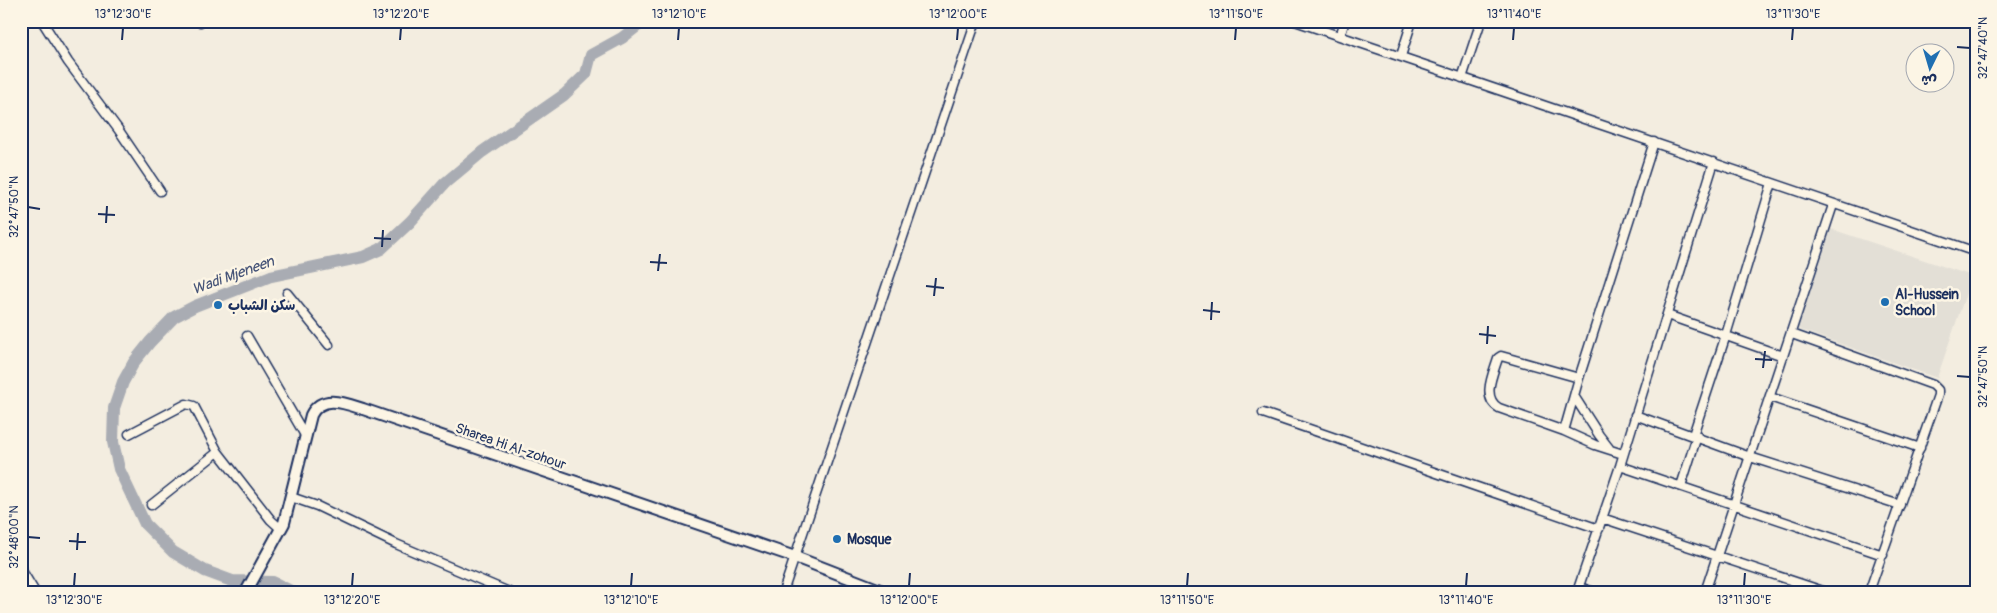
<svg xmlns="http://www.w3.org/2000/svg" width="1997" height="613" font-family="Pangolin,'Playpen Sans Arabic',sans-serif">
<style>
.built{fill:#e3dfd6}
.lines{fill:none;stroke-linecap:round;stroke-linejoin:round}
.river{stroke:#a9acb3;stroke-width:12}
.street-casing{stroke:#1b2f5e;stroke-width:11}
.secondary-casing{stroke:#1b2f5e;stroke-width:14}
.street{stroke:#fcf5e5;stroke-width:8}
.secondary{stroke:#fcf5e5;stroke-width:10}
.ticks{fill:none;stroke:#1b2f5e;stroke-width:2}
.poi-dot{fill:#1f6fb2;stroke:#fcf5e5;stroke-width:2}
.labels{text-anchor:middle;stroke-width:5;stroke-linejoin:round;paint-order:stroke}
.poi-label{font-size:14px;font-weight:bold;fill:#1b2f5e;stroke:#fcf5e5;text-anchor:start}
.street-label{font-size:14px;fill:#1b2f5e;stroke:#fcf5e5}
.water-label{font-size:15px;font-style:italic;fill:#465478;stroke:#fcf5e5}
.neatline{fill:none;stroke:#1b2f5e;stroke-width:2}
.ticks-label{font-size:12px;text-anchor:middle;fill:#1b2f5e}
</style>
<rect width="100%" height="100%" fill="#f3ede0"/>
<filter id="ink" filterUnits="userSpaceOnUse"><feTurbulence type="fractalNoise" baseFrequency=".02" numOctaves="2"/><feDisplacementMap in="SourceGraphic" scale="10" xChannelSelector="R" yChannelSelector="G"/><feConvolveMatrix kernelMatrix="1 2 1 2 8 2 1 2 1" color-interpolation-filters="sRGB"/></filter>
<g filter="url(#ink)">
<path class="built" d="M1831,229L1972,276L1937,378L1798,329Z"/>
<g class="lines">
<path class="river" d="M293,592L273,582L232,581L205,571L173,552L145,524L119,469L113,442L114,408L123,382L134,362L150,342L174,317L195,306L271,276L363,257L381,249L410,222L445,183L482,152L564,95L586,74L591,55L622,38L644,21"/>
<g class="street-casing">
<path id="street" d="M42,21L68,62L118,129L160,191
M200,21V22
M1295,21L1976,252
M1340,36L1345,21
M1401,56L1412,21
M1462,78L1481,21
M287,293L329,345
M1667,315L1783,356
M1792,334L1933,385L1938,390V395L1869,592
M247,336L306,437
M1579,378L1501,356L1498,358C1493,374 1481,398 1499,408L1564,431L1595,445L1623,454
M1574,396L1599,435L1609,448
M1770,397L1920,448
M1263,413L1599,529
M1635,415L1750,457L1900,505
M1564,431L1579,378L1654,142
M129,434L186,404L194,406L218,452L271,520L281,529
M1693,435L1726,335L1772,183
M1620,466L1883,555
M1681,486L1697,436
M291,497L317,506L396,544L509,592
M151,505L218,452
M1602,518L1826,592
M21,569L35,592
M1579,587L1594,592
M783,592L976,21
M1577,592L1620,466L1714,162
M1705,592L1833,205"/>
</g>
<g class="secondary-casing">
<path id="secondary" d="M246,592L284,523L311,415C322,394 344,403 363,409L795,557L885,592"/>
</g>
<use href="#street" class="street"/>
<use href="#secondary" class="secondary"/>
</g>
</g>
<path class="ticks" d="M122,40L123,28M400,40L401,28M678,40L679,28M957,40L958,28M1235,40L1236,28M1513,40L1514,28M1792,40L1793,28M1957,47L1970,48M28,207L40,209M98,214L115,215M106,223L107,206M374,238L391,239M382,247L383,230M650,262L667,263M658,271L660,254M926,286L944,288M934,296L936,278M1203,310L1220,312M1211,320L1212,302M1479,334L1496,336M1487,344L1488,326M1755,359L1772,360M1763,368L1765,351M1957,376L1970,377M28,537L40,538M69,541L86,542M77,550L78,533M74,586L75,573M352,586L353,573M631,586L632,573M909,586L910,573M1187,586L1188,573M1466,586L1467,573M1744,586L1745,573"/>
<g class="poi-dot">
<circle cx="1885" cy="302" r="5"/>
<circle cx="218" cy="305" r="5"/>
<circle cx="837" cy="539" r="5"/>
</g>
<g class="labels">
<g class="poi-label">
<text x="1895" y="299">Al-Hussein<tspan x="1895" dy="16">School</tspan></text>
<text x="228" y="310">سكن الشباب</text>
<text x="847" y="544">Mosque</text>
</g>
<g class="street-label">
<text transform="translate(511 446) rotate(19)" y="5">Sharea Hi Al-zohour</text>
</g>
<g class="water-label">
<text transform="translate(233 275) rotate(-20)" y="5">Wadi Mjeneen</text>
</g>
</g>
<rect width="1997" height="613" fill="none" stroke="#fcf5e5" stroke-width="55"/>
<g transform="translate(1930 68) rotate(185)"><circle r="24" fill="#fcf5e5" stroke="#a2a6af"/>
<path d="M0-4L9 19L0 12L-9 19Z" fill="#1f6fb2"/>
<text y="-8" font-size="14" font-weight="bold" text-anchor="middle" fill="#1b2f5e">ش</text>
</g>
<rect x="28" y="28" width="1942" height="558" class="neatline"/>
<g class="ticks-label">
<text x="123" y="18">13°12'30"E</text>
<text x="401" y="18">13°12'20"E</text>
<text x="679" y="18">13°12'10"E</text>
<text x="958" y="18">13°12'00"E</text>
<text x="1236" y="18">13°11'50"E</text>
<text x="1514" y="18">13°11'40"E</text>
<text x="1793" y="18">13°11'30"E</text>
<text transform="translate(1983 48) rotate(-90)" y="4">32°47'40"N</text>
<text transform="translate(14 207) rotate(-90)" y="4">32°47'50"N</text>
<text transform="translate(1983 377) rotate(-90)" y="4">32°47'50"N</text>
<text transform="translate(14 537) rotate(-90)" y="4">32°48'00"N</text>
<text x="74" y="604">13°12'30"E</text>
<text x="352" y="604">13°12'20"E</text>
<text x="631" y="604">13°12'10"E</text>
<text x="909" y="604">13°12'00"E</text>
<text x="1187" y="604">13°11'50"E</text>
<text x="1466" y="604">13°11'40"E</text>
<text x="1744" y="604">13°11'30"E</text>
</g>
</svg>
